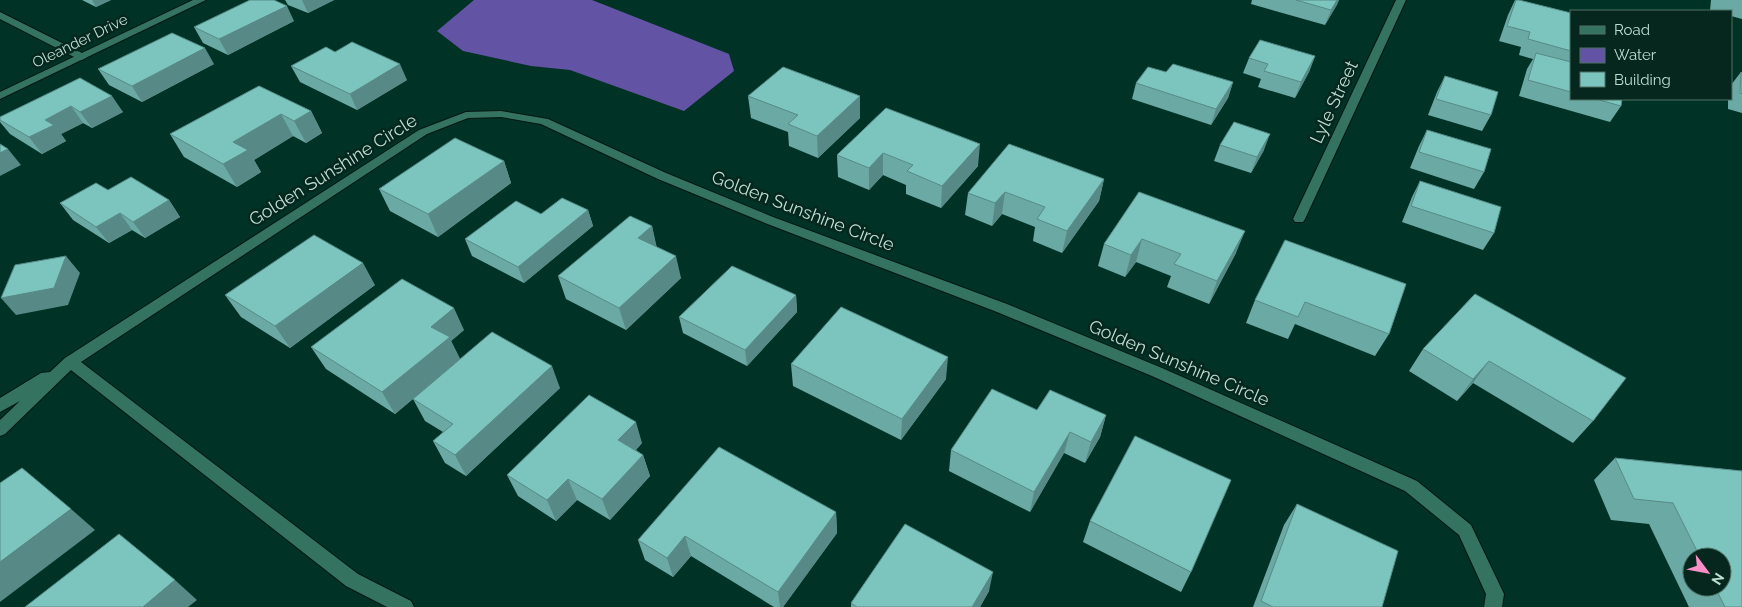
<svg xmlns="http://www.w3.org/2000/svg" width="1742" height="607" font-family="Raleway,sans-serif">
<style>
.water{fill:#6253a4}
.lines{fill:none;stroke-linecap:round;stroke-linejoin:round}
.minor-casing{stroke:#041711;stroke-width:2}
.tertiary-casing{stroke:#041711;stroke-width:2}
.minor{fill:#34735f;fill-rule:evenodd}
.tertiary{fill:#34735f;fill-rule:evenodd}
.wall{fill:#6ba9a4;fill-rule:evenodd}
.shaded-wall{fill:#578a86}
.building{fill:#7cc5bf;stroke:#578a86}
.labels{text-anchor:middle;stroke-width:5;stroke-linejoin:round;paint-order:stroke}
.far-street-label{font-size:15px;fill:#beddd1;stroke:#05271d}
.street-label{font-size:18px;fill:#beddd1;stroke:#05271d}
</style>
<rect width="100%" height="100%" fill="#003326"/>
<path class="water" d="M474,0H592L729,54L734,71L684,111L570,70L531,66L463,51L437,31Z"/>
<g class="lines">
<g class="minor-casing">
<path id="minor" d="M1396,0H1406L1305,219L1303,222H1295L1293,219Z
M0,12L86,55L87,57L82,60L78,59L0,19Z
M501,111L548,119L666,173L773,217L1007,304L1162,368L1417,481L1471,525L1504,594L1502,607H1484L1486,594L1459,535L1405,491L1152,376L997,312L765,223L658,179L541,124L501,117L468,118L427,134L81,362L358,574L411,601L414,607H387L346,586L71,370L5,434L0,436V420L20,401L0,412V398L41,373L50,372L65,358L419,130L466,112Z"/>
</g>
<g class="tertiary-casing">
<path id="tertiary" d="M193,0H206L0,99V92Z"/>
</g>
<use href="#minor" class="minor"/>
<use href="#tertiary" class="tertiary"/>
</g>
<path class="wall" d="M82,0H111L96,7Z
M285,0H334L308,13L288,5Z
M1252,0H1339L1325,25L1251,4Z
M1515,0L1571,13V99H1622L1621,106L1610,122L1519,96L1527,69L1533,59L1519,55L1521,47L1499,41L1508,15Z
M1711,0H1742V19L1731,16V11H1710Z
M294,21L228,55L203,43L194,27Z
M1315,56L1309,72L1295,98L1258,87L1261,79L1243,73L1249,58Z
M214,64L142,102L109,85L98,69Z
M291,66L407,80L357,110L300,82Z
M1166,72L1233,82L1228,98L1211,125L1132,99L1136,83Z
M1741,72L1742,73V113L1728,109V99H1731V85Z
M1445,76L1491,115L1482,131L1428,115L1437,92Z
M80,78L123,112L92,128L83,123L61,134L66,141L42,154L10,134L0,122V117Z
M259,86L311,111L322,133L306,143L293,136L254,160L261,172L237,187L184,157L170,134Z
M748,96H860V118L818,158L789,146L788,132L751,118Z
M886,108L978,166L941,208L906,194V185L883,175L869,190L838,177L837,155Z
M1427,130L1484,172L1474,189L1410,168L1419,146Z
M1220,145L1264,150L1251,173L1214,161Z
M504,161L511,183L438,237L390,211L379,189Z
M1104,179L1099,201L1062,253L1033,241L1035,227L1002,214L992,226L965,215L968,193Z
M1420,181L1494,233L1483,250L1402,222L1412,197Z
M108,190L169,200L180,217L145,238L132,230L109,243L73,220L60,203Z
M1139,192L1236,253L1209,304L1167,287L1171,276L1136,262L1125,277L1098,266L1104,244Z
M588,210L593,226L524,283L472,256L465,239L541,214Z
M652,226L656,246L681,278L626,330L566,299L558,276Z
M1406,284L1389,334L1375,356L1295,324L1288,339L1246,323L1255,300Z
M375,285L290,348L241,317L225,295Z
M1475,294L1593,421L1573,443L1473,383L1457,401L1409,371L1423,349Z
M796,295L797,312L747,366L683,333L679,317Z
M464,330L451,341L460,359L560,388L466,476L445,463L433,441L443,432L425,421L413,399L395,414L326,369L311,347Z
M791,364L946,379L901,440L793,386Z
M1037,410L1106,415L1100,437L1085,463L1064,453L1030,512L949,471L951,450Z
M642,443L636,450L643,455L650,476L610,520L577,500L556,521L518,496L507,475Z
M1615,458L1742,471V607H1689L1649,524L1611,520L1594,480ZM1692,557H1722V587H1692Z
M1297,504L1382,607H1253L1284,525Z
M836,512L837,533L783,607H774L691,556L673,577L645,560L638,540Z
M1090,521L1191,572L1181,592L1083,542Z
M989,591L980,607H851V603Z"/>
<path class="shaded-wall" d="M92,0H111L96,7Z
M302,0H334L308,13Z
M1337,0H1339L1337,5L1325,25L1331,10Z
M287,6L294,21L228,55L219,39Z
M205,48L214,64L142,102L132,86Z
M1315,56L1309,72L1295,98L1301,82Z
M400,64L407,80L357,110L350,94Z
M1233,82L1228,98L1211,125L1216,109Z
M112,96L123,112L92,128L80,112Z
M860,96V118L818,158L817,136Z
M71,106L83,123L61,134L66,141L42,154L29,137L45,120Z
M311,111L322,133L306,143L294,121Z
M281,114L293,136L254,160L261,172L237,187L223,164L233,142Z
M1270,134L1264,150L1251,173L1257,157Z
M980,144L978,166L941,208L942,186Z
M8,149L21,165L0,176V153Z
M883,153V175L869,190V168Z
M504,161L511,183L438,237L428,214Z
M1104,179L1099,201L1062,253L1067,231Z
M1005,192L1002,214L992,226L995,203Z
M169,200L180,217L145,238L133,222Z
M588,210L593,226L524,283L518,267Z
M120,213L132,230L109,243L96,227Z
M652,226L657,248L638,238Z
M1245,231L1236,253L1209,304L1217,281Z
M1142,239L1136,262L1125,277L1131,255Z
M66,256L80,273L68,305L16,315L1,298Z
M676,256L681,278L626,330L619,308Z
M363,263L375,285L290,348L275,326Z
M796,295L797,312L747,366L745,350Z
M454,308L464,330L451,341L460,359L395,414L382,392L431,327Z
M948,357L946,379L901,440L902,419Z
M1489,361L1473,383L1457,401L1473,379Z
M552,366L560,388L466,476L455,455Z
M1106,415L1100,437L1085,463L1091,442Z
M636,422L642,443L625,461L618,440Z
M1070,432L1064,453L1030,512L1034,492Z
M643,455L650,476L610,520L602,499Z
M568,479L577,500L556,521L547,500Z
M71,509L95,530L0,602V562Z
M836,512L837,533L783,607H780L778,592Z
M685,536L691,556L673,577L667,558Z
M993,572L989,591L980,607H972Z
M175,580L197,600L188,607H143Z"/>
<path class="building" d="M250,0H274L287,6L219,39L194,27Z
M1296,0H1337L1331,10Z
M1516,0H1519L1571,13V51L1528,39L1530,32L1507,26Z
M172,33L205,48L132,86L98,69Z
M1260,40L1315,56L1301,82L1264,71L1268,64L1249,58Z
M352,42L400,64L350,94L291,66L326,47L335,52Z
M1536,53L1571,62V92L1528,80Z
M1173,64L1233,82L1216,109L1136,83L1148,67L1166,72Z
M783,67L860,96L817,136L788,124L798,115L748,96Z
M1741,72L1742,73V94L1740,93Z
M1445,76L1498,92L1491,115L1436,99Z
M80,78L112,96L80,112L71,106L45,120L54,125L29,137L0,120V117Z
M259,86L311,111L294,121L281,114L233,142L248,150L223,164L170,134Z
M1596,99H1622L1621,106Z
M886,108L980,144L942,186L907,171L913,165L883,153L869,168L837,155Z
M1234,122L1270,134L1257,157L1220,145Z
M1427,130L1491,149L1484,172L1419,152Z
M455,138L504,161L428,214L379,189Z
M0,144L8,149L0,153Z
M1009,144L1104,179L1067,231L1037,219L1045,207L1005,192L995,203L968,193Z
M131,177L169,200L133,222L120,213L96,227L60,203L96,183L108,190Z
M1420,181L1501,207L1494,233L1411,206Z
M1139,192L1245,231L1217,281L1174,264L1181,254L1142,239L1131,255L1104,244Z
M562,198L588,210L518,267L465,239L516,201L541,214Z
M630,216L652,226L638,238L676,256L619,308L558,276Z
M314,235L363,263L275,326L225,295Z
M1285,240L1406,284L1389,334L1305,302L1298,317L1255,300Z
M66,256L54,288L1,298L15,265Z
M732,266L796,295L745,350L679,317Z
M402,279L454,308L431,327L450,337L382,392L311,347Z
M1475,294L1626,378L1593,421L1489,361L1473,379L1423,349Z
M841,307L948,357L902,419L791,364Z
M492,332L552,366L455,455L433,441L453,424L413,399Z
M992,389L1037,410L1050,390L1106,415L1091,442L1070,432L1034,492L951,450Z
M589,395L636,422L618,440L643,455L602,499L568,479L547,500L507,475Z
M1135,436L1231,480L1191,572L1090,521Z
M719,447L836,512L778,592L685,536L667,558L638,540Z
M1615,458L1742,471V607H1725L1715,587H1722V557H1700L1673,503L1634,499Z
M22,468L71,509L0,562V483Z
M1297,504L1398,551L1382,607H1273L1261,601Z
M905,524L993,572L972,607H857L851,603Z
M119,534L175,580L143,607H25Z"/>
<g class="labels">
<g class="far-street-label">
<text transform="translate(80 41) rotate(-26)" y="5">Oleander Drive</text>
</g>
<g class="street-label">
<text transform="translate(1334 102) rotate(-65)" y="6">Lyle Street</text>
<text transform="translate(333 170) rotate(-32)" y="6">Golden Sunshine Circle</text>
<text transform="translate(803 211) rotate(21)" y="6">Golden Sunshine Circle</text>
<text transform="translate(1179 363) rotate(23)" y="6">Golden Sunshine Circle</text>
</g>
</g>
<rect x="1570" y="10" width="162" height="90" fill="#05271d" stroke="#4f7065"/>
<rect x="1580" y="26" width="25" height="8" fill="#34735f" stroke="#4f7065"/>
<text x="1614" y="35" font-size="15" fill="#beddd1">Road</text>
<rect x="1580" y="48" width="25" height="15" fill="#6253a4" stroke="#4f7065"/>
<text x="1614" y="60" font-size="15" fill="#beddd1">Water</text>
<rect x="1580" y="72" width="25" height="15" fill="#7cc5bf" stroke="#4f7065"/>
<text x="1614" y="85" font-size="15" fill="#beddd1">Building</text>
<g transform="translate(1707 572) rotate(122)"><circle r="24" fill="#05271d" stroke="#4f7065"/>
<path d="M0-4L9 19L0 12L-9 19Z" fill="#fb8fc5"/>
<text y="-8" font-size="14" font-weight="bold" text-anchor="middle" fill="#beddd1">N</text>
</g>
</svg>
